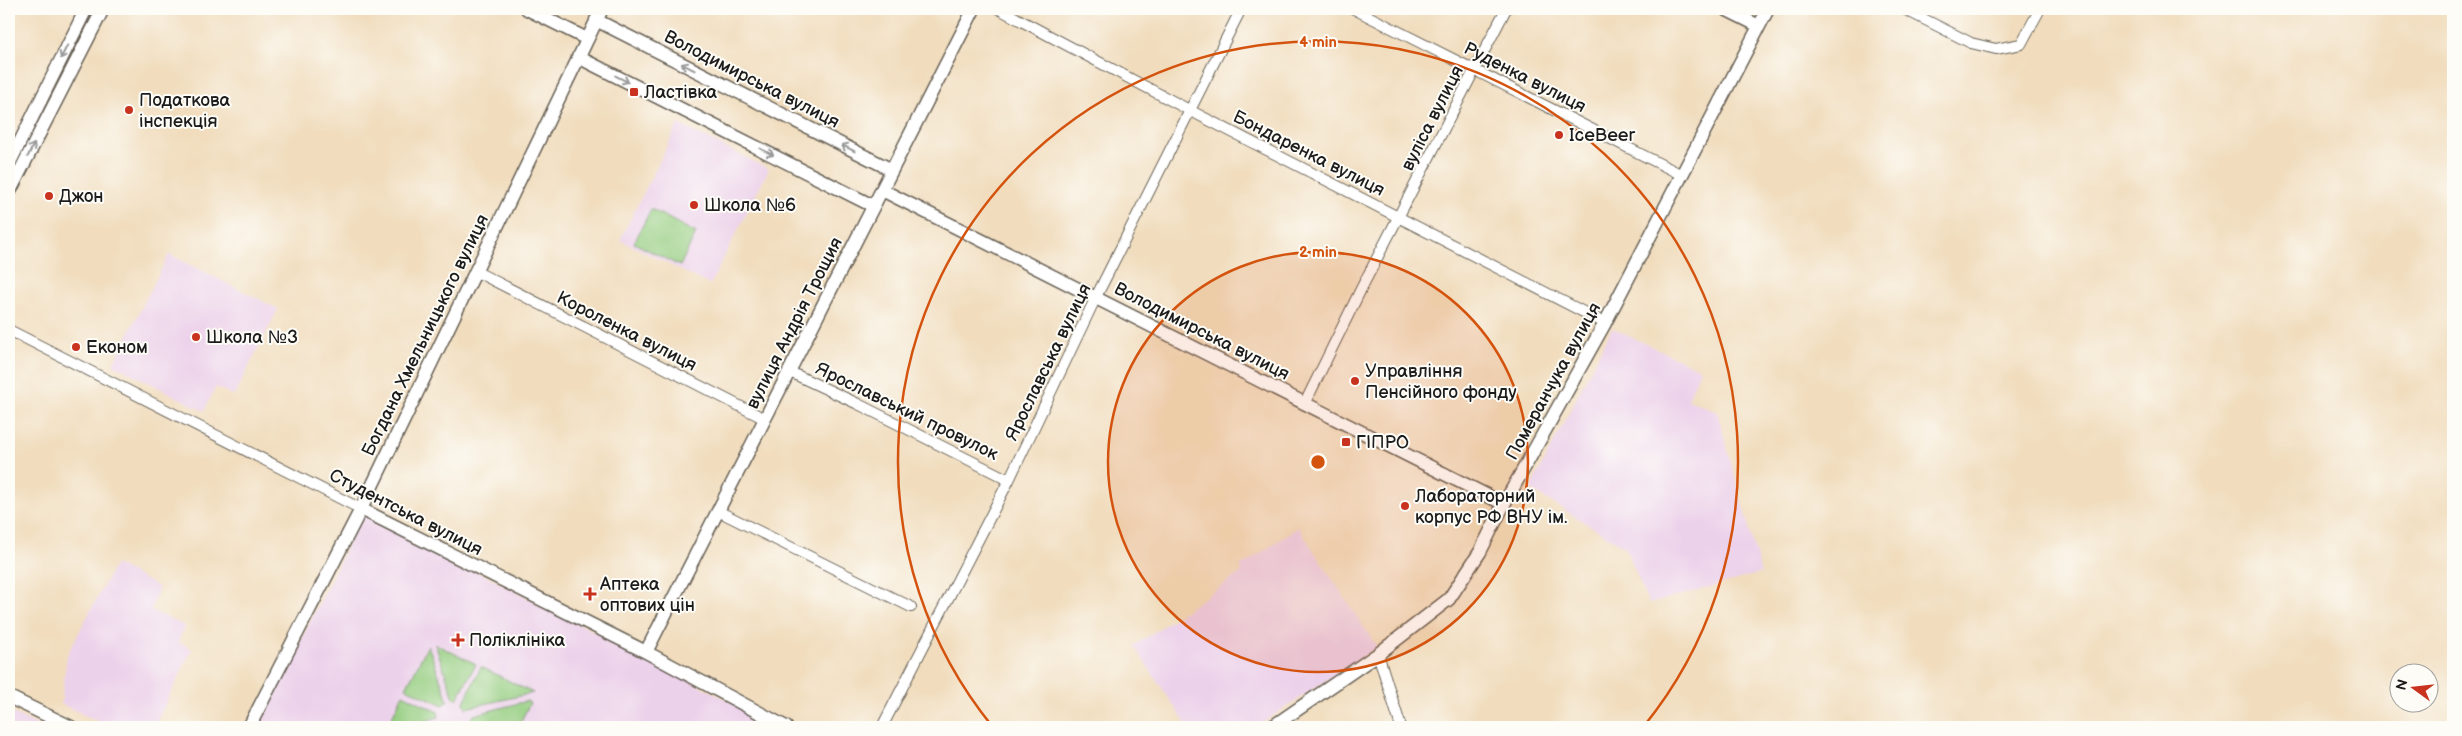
<svg xmlns="http://www.w3.org/2000/svg" width="2462" height="736" font-family="'Balsamiq Sans',sans-serif">
<style>
.built{fill:#ecd1ea}
.green{fill:#95cd81;stroke:#58744e}
.lines{fill:none;stroke-linecap:round;stroke-linejoin:round}
.minor-casing{stroke:#676055;stroke-width:12}
.tertiary-casing{stroke:#676055;stroke-width:15}
.minor{stroke:#fff;stroke-width:10}
.tertiary{stroke:#fff;stroke-width:12}
.oneway{stroke:#999}
.ring{fill:none;stroke:#d4530e;stroke-width:2.5}
.poi-dot{fill:#c8321e;stroke:#fdfcf7;stroke-width:2}
.labels{text-anchor:middle;stroke-width:4;stroke-linejoin:round;paint-order:stroke}
.street-label{font-size:18px;fill:#1c1c1c;stroke:#fdfcf7}
.poi-label{font-size:18px;fill:#1c1c1c;stroke:#fdfcf7;text-anchor:start}
.centre{fill:#d4530e;stroke:#fdfcf7;stroke-width:2.5}
.ring-label{font-size:15px;text-anchor:middle;font-weight:bold;fill:#d4530e;stroke:#fdfcf7;stroke-width:4;stroke-linejoin:round;paint-order:stroke}
</style>
<rect width="100%" height="100%" fill="#fdfcf7"/>
<filter id="ink" filterUnits="userSpaceOnUse"><feTurbulence type="fractalNoise" baseFrequency=".02" numOctaves="2"/><feDisplacementMap in="SourceGraphic" scale="10" xChannelSelector="R" yChannelSelector="G"/><feConvolveMatrix kernelMatrix="1 2 1 2 8 2 1 2 1" color-interpolation-filters="sRGB"/></filter>
<filter id="wash" filterUnits="userSpaceOnUse"><feTurbulence type="fractalNoise" baseFrequency=".0096" numOctaves="4" result="noise"/><feDisplacementMap in="SourceGraphic" scale="20" xChannelSelector="R" yChannelSelector="G"/><feGaussianBlur stdDeviation="1.12" result="paint"/><feColorMatrix in="noise" values="0 0 0 0 0 0 0 0 0 0 0 0 0 0 0 0 0 1.4 0 .05"/><feComposite in="paint" operator="in"/></filter>
<g filter="url(#wash)">
<rect width="100%" height="100%" fill="#f1ddbe"/>
<path class="built" d="M678,124L769,169L710,285L620,240Z
M169,254L278,309L234,396L216,387L204,411L113,364Z
M1612,328L1700,369L1688,400L1717,411L1761,573L1649,604L1625,547L1530,489Z
M363,513L780,727H259Z
M1298,527L1377,647L1256,727H1188L1134,646L1242,572L1240,567Z
M115,564L159,587L151,610L185,626L178,642L192,649L154,727H110L61,704L67,655Z
M9,711L41,727H9Z"/>
<path class="green" d="M651,209L696,233L680,266L634,243Z
M435,644L476,664L457,699L454,698Z
M428,645L447,698V702L443,705L406,688Z
M481,667L533,693L466,708L464,702Z
M403,694L438,712L439,717L403,727H387Z
M527,701L530,703L518,727H484L469,720L474,715Z"/>
</g>
<g filter="url(#ink)">
<g class="lines">
<g class="minor-casing">
<path id="minor" d="M999,9L1191,111L1605,323
M1354,9L1682,175
M1904,9L1971,43L1996,49L2021,44L2040,9
M475,271L765,419
M9,330L361,509
M790,372L858,404L1009,480
M1305,403L1362,287L1506,9
M718,511L911,607
M1378,654L1401,727
M882,727L1009,480L1096,297L1241,9"/>
</g>
<g class="tertiary-casing">
<path id="tertiary" d="M527,9L587,39
M1725,9L1759,26
M596,20L892,170
M578,57L873,206
M9,164L86,9
M882,190L1504,504
M9,193L103,9
M361,509L646,652L786,727
M646,652L974,9
M9,697L71,727
M249,727L361,509L602,9
M1272,727L1378,654L1449,599L1480,552L1504,504L1605,323L1768,9"/>
</g>
<use href="#minor" class="minor"/>
<use href="#tertiary" class="tertiary"/>
</g>
<defs><path id="oneway-shaft" d="M-6 0H5M1.5-3L5.5 0L1.5 3" fill="none" stroke-width="1.6" stroke-linecap="round" stroke-linejoin="round" transform="scale(1.25)"/></defs>
<g class="oneway">
<use href="#oneway-shaft" transform="translate(64 52) rotate(117)"/>
<use href="#oneway-shaft" transform="translate(688 67) rotate(-153)"/>
<use href="#oneway-shaft" transform="translate(622 79) rotate(27)"/>
<use href="#oneway-shaft" transform="translate(848 148) rotate(-153)"/>
<use href="#oneway-shaft" transform="translate(31 150) rotate(-63)"/>
<use href="#oneway-shaft" transform="translate(767 152) rotate(27)"/>
</g>
</g>
<circle cx="1318" cy="462" r="210" fill="#d4530e" fill-opacity=".12"/>
<g class="ring">
<circle cx="1318" cy="462" r="210"/>
<path d="M992 726A420 420 0 1 1 1644 726"/>
</g>
<g class="poi-dot">
<rect x="629" y="87" width="10" height="10" rx="2.5"/>
<circle cx="129" cy="110" r="5"/>
<circle cx="1559" cy="135" r="5"/>
<circle cx="49" cy="196" r="5"/>
<circle cx="694" cy="205" r="5"/>
<circle cx="196" cy="337" r="5"/>
<circle cx="76" cy="347" r="5"/>
<circle cx="1355" cy="381" r="5"/>
<rect x="1341" y="437" width="10" height="10" rx="2.5"/>
<circle cx="1405" cy="506" r="5"/>
<path d="M587.5 586.5h5v5h5v5h-5v5h-5v-5h-5v-5h5z"/>
<path d="M455.5 632.5h5v5h5v5h-5v5h-5v-5h-5v-5h5z"/>
</g>
<g class="labels">
<g class="street-label">
<text transform="translate(1525 77) rotate(27)" y="6">Руденка вулиця</text>
<text transform="translate(752 79) rotate(27)" y="6">Володимирська вулиця</text>
<text transform="translate(1432 118) rotate(-63)" y="6">вуліса вулиця</text>
<text transform="translate(1309 153) rotate(27)" y="6">Бондаренка вулиця</text>
<text transform="translate(794 323) rotate(-63)" y="6">вулиця Андрія Трощия</text>
<text transform="translate(627 331) rotate(27)" y="6">Короленка вулиця</text>
<text transform="translate(1202 331) rotate(27)" y="6">Володимирська вулиця</text>
<text transform="translate(425 335) rotate(-64)" y="6">Богдана Хмельницького вулиця</text>
<text transform="translate(1048 362) rotate(-64)" y="6">Ярославська вулиця</text>
<text transform="translate(1553 381) rotate(-61)" y="6">Померанчука вулиця</text>
<text transform="translate(907 411) rotate(26)" y="6">Ярославський провулок</text>
<text transform="translate(406 512) rotate(27)" y="6">Студентська вулиця</text>
</g>
<g class="poi-label">
<text x="644" y="98">Ластівка</text>
<text x="139" y="106">Податкова<tspan x="139" dy="21">інспекція</tspan></text>
<text x="1569" y="141">IceBeer</text>
<text x="59" y="202">Джон</text>
<text x="704" y="211">Школа №6</text>
<text x="206" y="343">Школа №3</text>
<text x="86" y="353">Економ</text>
<text x="1365" y="377">Управління<tspan x="1365" dy="21">Пенсійного фонду</tspan></text>
<text x="1356" y="448">ГІПРО</text>
<text x="1415" y="502">Лабораторний<tspan x="1415" dy="21">корпус РФ ВНУ ім.</tspan></text>
<text x="600" y="590">Аптека<tspan x="600" dy="21">оптових цін</tspan></text>
<text x="469" y="646">Поліклініка</text>
</g>
</g>
<circle cx="1318" cy="462" r="8" class="centre"/>
<g class="ring-label">
<text x="1318" y="47">4 min</text>
<text x="1318" y="257">2 min</text>
</g>
<rect width="2462" height="736" fill="none" stroke="#fdfcf7" stroke-width="30"/>
<g transform="translate(2414 688) rotate(285)"><circle r="24" fill="#fdfcf7" stroke="#a3a29f"/>
<path d="M0-4L9 19L0 12L-9 19Z" fill="#c8321e"/>
<text y="-8" font-size="14" font-weight="bold" text-anchor="middle" fill="#1c1c1c">N</text>
</g>
</svg>
